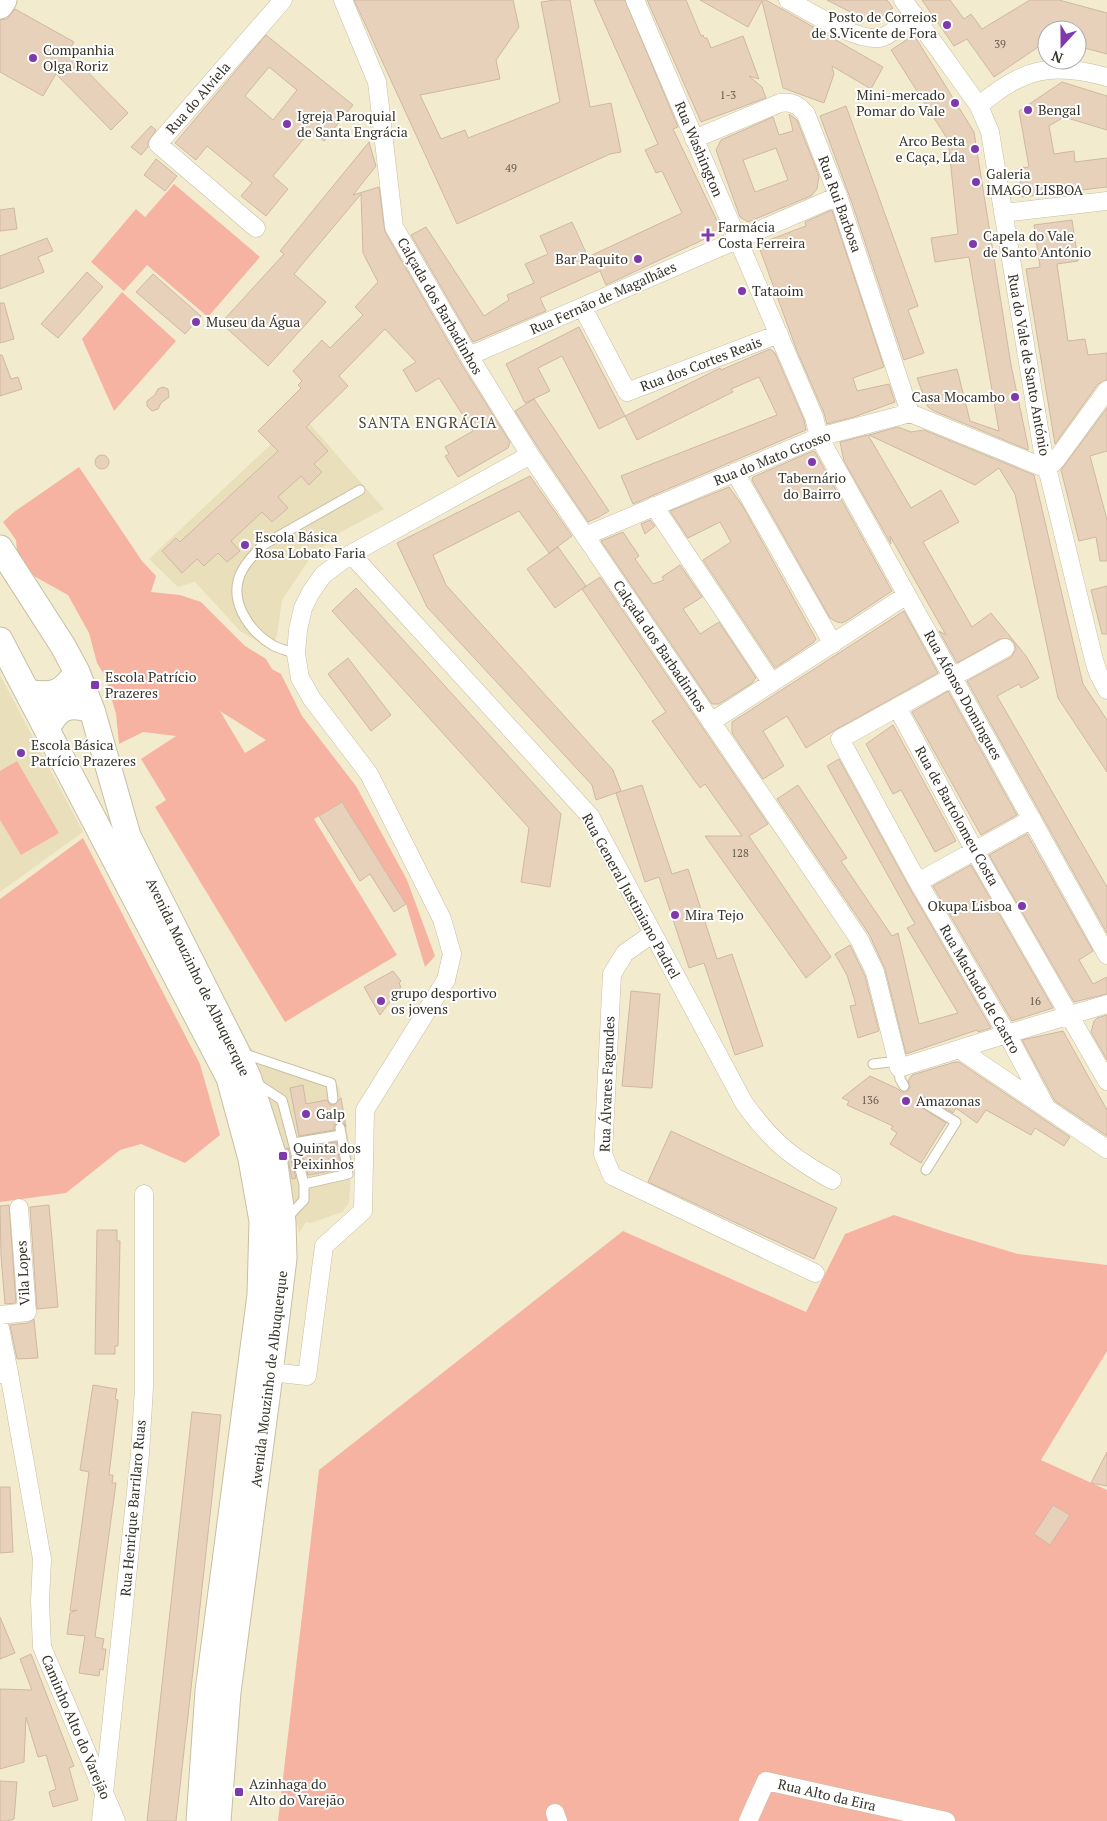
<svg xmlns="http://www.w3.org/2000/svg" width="1107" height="1821" font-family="'PT Serif',serif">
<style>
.built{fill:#e9dfba}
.green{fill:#f7b3a1;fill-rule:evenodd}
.building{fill:#e8d1bb;stroke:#cfb8a3;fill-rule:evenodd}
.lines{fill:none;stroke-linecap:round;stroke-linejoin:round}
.lane-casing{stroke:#c7bfa3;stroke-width:11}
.street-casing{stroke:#c7bfa3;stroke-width:19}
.secondary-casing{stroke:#c7bfa3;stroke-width:27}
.lane{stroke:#fff;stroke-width:9}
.street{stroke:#fff;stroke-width:18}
.secondary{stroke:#fff;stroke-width:25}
.poi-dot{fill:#7f39ac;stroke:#fff;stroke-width:2}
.labels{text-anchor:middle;stroke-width:4;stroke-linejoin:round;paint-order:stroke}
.number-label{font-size:11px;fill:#625a4c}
.poi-label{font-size:14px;fill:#353227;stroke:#fff;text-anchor:start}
.street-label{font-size:14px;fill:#353227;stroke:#fff}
.neighbourhood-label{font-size:15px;letter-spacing:1px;fill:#514a31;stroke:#fff}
</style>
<rect width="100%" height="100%" fill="#f3ebce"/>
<path class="built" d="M302,415L384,509L341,532L310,558L282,600L277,635L271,649L240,631L195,582L178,587L149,559Z
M0,675L83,832L0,892Z
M211,988L226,1000L250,1047L258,1055L332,1079L339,1087L352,1157L349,1203L342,1212L311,1223L306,1222L299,1233L292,1201Z"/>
<path class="green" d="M174,184L260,257L208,317L147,265L124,291L91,262L136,209L145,217Z
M122,292L176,341L114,411L82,339Z
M79,467L142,561L156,576L151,592L180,595L201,602L245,646L266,659L272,669L281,674L302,716L356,786L407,880L435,956L425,967L406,904L342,802L314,819L397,955L285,1022L155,807L166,800L141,759L176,736L143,732L119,744L116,714L105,676L97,663L89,633L68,595L32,575L17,551L16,540L3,522L14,512ZM220,711L266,740L245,753Z
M17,761L59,833L21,855L0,820V771Z
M83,838L200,1064L220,1135L185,1163L141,1144L120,1150L66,1193L0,1202V899Z
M894,1215L948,1233L1018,1254L1107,1265V1351L1041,1460L1107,1490V1821H278L319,1470L623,1231L806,1312L845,1234Z"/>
<path class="building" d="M354,0H513L519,27L496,60L500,79L420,95L441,139L465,130L468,138L560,102L541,2L555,0H570L590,107L611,103L621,152L610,154L457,224Z
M594,0H625L678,127L673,129L722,231L606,285L600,271L540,298L546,311L473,342L411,235L426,227L484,316L509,300L507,295L534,283L525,264L548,254L540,236L572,222L588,257L682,213L662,171L656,173L645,150L658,144Z
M647,0H686L701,36L703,35L704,38H707L711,48L743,36L759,79L749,76L762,87L766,98L701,122Z
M700,0H766L883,67L871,89L832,66L834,74L824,103L783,88L762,1L748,27Z
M827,0H887L893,8L872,23Z
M922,0H950L964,19L971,14L982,29L1030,0H1059L1107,13V54L1077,46V30H1047V41L994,77L967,39L954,46Z
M15,9L74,42L68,52L128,113L111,130L56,74L43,96L0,72V20L7,19Z
M266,35L353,105L324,141L311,130L273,176L288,189L266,216L241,196L252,183L207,146L196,160L175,143ZM269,67L297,90L273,120L245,96Z
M914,35L974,132L1011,365L1028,446V450L934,411L928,407L917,378L957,369L970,421L999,431L969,257L935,262L931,238L958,234L948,140L891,50Z
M1062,82L1107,96V130L1064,117L1049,126L1054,154L1074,151L1075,162L1107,158V187L1022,197L1019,168L1029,167L1019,111Z
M846,106L918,306L908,310L924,353L904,360L852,203L820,116Z
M789,114L797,120L819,176L817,189L811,196L748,222L740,217L716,150L721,140L773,117L779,135L793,131ZM776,148L788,180L755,192L743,160Z
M151,126L156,130L148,142V147L141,155L131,147Z
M369,142L376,166L353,195L379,187L385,232L460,362L510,442L508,448L458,477L445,456L449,454L445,447L473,431L439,378L416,392L403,370L416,362L385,329L339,376L348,386L306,427L328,451L314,464L322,472L309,485L301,476L278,497L288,508L272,522L262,512L231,541L240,551L227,562L218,553L204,566L197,559L182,573L162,551L176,538L180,542L278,451L258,431L301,388L298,385L302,381L293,371L322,340L330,348L363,315L355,307L378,282L363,253L361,194L294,274L326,302L268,366L221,323L284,254L280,251Z
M156,159L177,176L165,191L144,175Z
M14,208L17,229L0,231V210Z
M832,210L884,367L853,378L857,391L889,384L895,402L854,417L827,424L824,413L797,351L758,244L806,226L805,222Z
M1072,220L1078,261L1057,264L1068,341L1085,339L1088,355L1107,353V380L1098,384L1055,444L1026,269L1040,267L1034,225Z
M47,238L53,251L38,257L44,272L0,289V256Z
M87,272L103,287L58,338L41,324Z
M153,274L201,316L185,334L136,292Z
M0,303H4L14,339L0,343Z
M579,327L625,416L599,429L562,356L538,368L550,391L525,403L506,364Z
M770,349L775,353L804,420L806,430L633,504L621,476L777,415L759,377L731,389L733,392L637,440L625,416L720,368L721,370Z
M0,355H2L11,379L18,377L22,389L0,396Z
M163,387L168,389L169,397L161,403L158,409L152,411L147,406V401L155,395L158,389Z
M534,399L609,511L599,517L588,522L539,449L515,411Z
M1107,408V451L1090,456L1107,520V561H1100L1096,537L1079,541L1061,470Z
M898,427L911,432L924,430L1034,475L1083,684L1107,720V772L1058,698L1015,494L999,468L975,485L869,435Z
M868,435L911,508L941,490L959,522L923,542L972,627L991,613L1026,656L1039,678L1021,688L1019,684L997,696L1107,887V933L967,681L1011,657L1016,649L1014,643L1010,639H1000L957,663L939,631L946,635L890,536L891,544L844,461L840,442Z
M813,451L815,452L892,591L848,620L842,623L837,622L830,618L752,480L753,477Z
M95 462a7 7 0 1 1 14 0a7 7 0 1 1-14 0Z
M530,476L572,536L549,553L519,511L433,555L446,585L613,770L621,791L596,800L592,785L427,607L397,543Z
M729,487L742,505L816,639L814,642L775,668L703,560L731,542L720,522L688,538L670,511Z
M650,520L655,526L645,534L641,524Z
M623,532L639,556L635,559L653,584L664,580L662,577L680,565L702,597L683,609L700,634L719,622L756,678L752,683L719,704H712L601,541Z
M558,547L586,586L555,608L527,569Z
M600,577L768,824L749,836L831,957L806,978L705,836H742L705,784L700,788L652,721L666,712L582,589Z
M1107,586V634H1102L1091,590Z
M356,588L561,814L550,887L521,882L529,828L332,611Z
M904,611L938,673L835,730L806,748L787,716L763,731L784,766L763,779L732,733V722Z
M348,658L391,715L371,731L328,674Z
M948,691L1017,815L981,835L912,712Z
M893,725L956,841L935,852L901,790L893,794L866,744Z
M839,759L909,887L991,1028L978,1032L977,1030L906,1054L885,969L869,934L777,799L798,785L847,858L841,861L892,936L898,933L919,1024L958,1013L907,928L915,924L827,766Z
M642,785L672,874L688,869L717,959L732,954L763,1046L735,1055L704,963L689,968L659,877L645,882L616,793Z
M342,802L406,904L394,912L370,874L360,881L319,816Z
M1027,834L1093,951L1079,960L1093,984L1107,977V994L1074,1002L989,855Z
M971,865L1053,1008L1012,1021L933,886Z
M850,945L865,976L879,1031L858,1038L850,1006L856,1005L847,975L835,954Z
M393,971L401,981L399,983L401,987L380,1015L364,987Z
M631,991L660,994L652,1088L622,1086Z
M1107,1015V1060L1091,1032L1094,1021L1097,1018Z
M1063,1031L1107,1110V1136L1055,1101L1022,1040Z
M955,1062H959L1070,1137L1064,1146L1035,1128L1031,1135L986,1110L977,1123L956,1108L953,1113L923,1096L917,1099L918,1105L946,1123L921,1163L890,1144L897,1133L891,1129L893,1126L847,1105L849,1101L842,1098L870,1076L898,1089L901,1092H907L910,1087L908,1081L912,1075Z
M303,1085L306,1104L327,1100L330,1105H334L341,1098L346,1127L343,1122H338L334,1125V1130L299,1136L290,1088Z
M671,1131L837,1208L814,1259L648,1182Z
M336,1142L341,1169L308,1175L301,1148Z
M288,1148L296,1178L292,1179L286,1149Z
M9,1205L16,1303L5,1304L1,1256L0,1206Z
M49,1205L58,1307L37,1309L30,1207Z
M97,1230H117V1241H120L118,1346H115V1354H95Z
M34,1319L38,1358L17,1359L10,1325L28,1323Z
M93,1385L117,1389L115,1399L118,1400L109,1475H113L112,1483H116L95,1637L104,1639L102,1649H106L103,1670L100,1669L99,1676L79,1673L85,1636L67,1634L70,1613L77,1610L70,1611L89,1472L80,1470Z
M192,1412L221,1415L188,1716L176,1821H147Z
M1107,1452V1486L1091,1483Z
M0,1487H10L13,1552L0,1553Z
M1053,1505L1070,1515L1050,1545L1034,1534Z
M0,1617L15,1653L0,1659Z
M31,1654L74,1766L69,1768L78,1800L53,1807L49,1792L56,1789L46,1755L38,1757L26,1717L24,1762L0,1769V1689L32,1690L20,1659Z
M0,1781L17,1782L14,1819L7,1821H0Z"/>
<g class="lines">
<g class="lane-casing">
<path id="lane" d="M296,654C289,651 281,649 274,646C248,631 226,598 243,569C248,560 255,553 263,545L360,490
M242,1053L331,1083L333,1099
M873,1064L898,1061
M899,1068L900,1079L904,1086
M256,1083L282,1100L304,1184V1200L287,1218
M923,1102L956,1122L926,1170
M294,1143L341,1135
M304,1184L348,1174L340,1128"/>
</g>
<g class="street-casing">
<path id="street" d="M343,0L377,82L394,227L469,356L530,455L859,939L875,972L899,1068L1007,1034L1107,1004
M635,0L814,417L819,437L1107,955
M788,0C809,11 861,45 883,37C894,33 904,22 914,14
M903,0L979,106L990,132L1042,447L1094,660L1098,673L1107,690
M979,106C1022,68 1052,62 1107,77
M694,139L780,103C792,101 798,105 806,114L838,196L910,413
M1003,213L1107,201
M256,228L158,144L283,0
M583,308L627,392L779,334
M469,356L838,196
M1047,469L1056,460L1107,390
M735,472L833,644
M654,506L772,683
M585,536L819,437L910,413L1047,469
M351,554L590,816L744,1103C772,1142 791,1157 832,1180
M1005,648L840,739L918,882L1007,1034L1047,1109
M897,707L975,851L1107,1081
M711,722L907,595
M918,882L1032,819
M652,934L625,953L612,974L603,1154L612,1176L815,1273
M959,1049L1107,1149
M0,1315L27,1312L19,1208
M0,1328L9,1373
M270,1372L307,1376L324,1246L363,1211L365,1110L446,980L452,954L442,919L369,774L312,699L300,678L296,654L298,630L303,608L311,592L323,575L351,554L530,455
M0,1374L9,1373L42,1559L40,1601L42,1647L116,1821
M555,1813L558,1821
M101,1821L140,1454L144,1387V1194
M748,1821L766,1781L946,1821"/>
</g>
<g class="secondary-casing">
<path id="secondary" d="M0,6L4,0
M0,548L63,646L77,672L92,710L128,836L237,1052L249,1079L274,1157L283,1222L284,1258L268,1390L228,1692L218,1821
M0,640L229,1078L251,1159L262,1221L260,1295L208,1691L199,1821
M28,692C54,697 62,693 77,672
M47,728C59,707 67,703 92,710"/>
</g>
<use href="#lane" class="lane"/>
<use href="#street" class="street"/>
<use href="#secondary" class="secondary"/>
</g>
<g class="poi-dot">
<circle cx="947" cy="25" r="5"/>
<circle cx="33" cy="58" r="5"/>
<circle cx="955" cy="103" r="5"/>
<circle cx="1028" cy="110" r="5"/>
<circle cx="287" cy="124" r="5"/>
<circle cx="975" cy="149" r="5"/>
<circle cx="976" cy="182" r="5"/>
<path d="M705.5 227.5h5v5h5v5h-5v5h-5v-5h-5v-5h5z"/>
<circle cx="973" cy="244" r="5"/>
<circle cx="638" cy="259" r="5"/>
<circle cx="742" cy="291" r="5"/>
<circle cx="196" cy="322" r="5"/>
<circle cx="1015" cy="397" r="5"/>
<circle cx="812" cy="462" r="5"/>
<circle cx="245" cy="545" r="5"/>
<rect x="90" y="680" width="10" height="10" rx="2.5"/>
<circle cx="21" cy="753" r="5"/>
<circle cx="1022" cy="906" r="5"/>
<circle cx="675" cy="915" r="5"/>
<circle cx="381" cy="1001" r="5"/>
<circle cx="906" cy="1101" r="5"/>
<circle cx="306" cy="1114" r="5"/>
<rect x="278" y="1151" width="10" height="10" rx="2.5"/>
<rect x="234" y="1787" width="10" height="10" rx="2.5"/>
</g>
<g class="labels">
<g class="number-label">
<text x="1000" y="48">39</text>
<text x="728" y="99">1-3</text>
<text x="511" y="172">49</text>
<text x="740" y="857">128</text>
<text x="1035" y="1005">16</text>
<text x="870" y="1104">136</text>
</g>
<g class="poi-label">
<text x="937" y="22" text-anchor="end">Posto de Correios<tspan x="937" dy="16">de S.Vicente de Fora</tspan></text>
<text x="43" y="55">Companhia<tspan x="43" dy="16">Olga Roriz</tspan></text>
<text x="945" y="100" text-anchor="end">Mini-mercado<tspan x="945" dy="16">Pomar do Vale</tspan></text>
<text x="1038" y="115">Bengal</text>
<text x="297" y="121">Igreja Paroquial<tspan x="297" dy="16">de Santa Engrácia</tspan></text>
<text x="965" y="146" text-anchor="end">Arco Besta<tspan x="965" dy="16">e Caça, Lda</tspan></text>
<text x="986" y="179">Galeria<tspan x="986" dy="16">IMAGO LISBOA</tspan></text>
<text x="718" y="232">Farmácia<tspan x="718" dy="16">Costa Ferreira</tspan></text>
<text x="983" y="241">Capela do Vale<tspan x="983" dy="16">de Santo António</tspan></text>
<text x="628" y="264" text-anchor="end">Bar Paquito</text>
<text x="752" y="296">Tataoim</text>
<text x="206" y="327">Museu da Água</text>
<text x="1005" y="402" text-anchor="end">Casa Mocambo</text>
<text x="812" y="483" text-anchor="middle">Tabernário<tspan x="812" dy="16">do Bairro</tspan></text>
<text x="255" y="542">Escola Básica<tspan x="255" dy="16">Rosa Lobato Faria</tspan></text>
<text x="105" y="682">Escola Patrício<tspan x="105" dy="16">Prazeres</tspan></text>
<text x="31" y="750">Escola Básica<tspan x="31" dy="16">Patrício Prazeres</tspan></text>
<text x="1012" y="911" text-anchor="end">Okupa Lisboa</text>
<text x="685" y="920">Mira Tejo</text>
<text x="391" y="998">grupo desportivo<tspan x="391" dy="16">os jovens</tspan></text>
<text x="916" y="1106">Amazonas</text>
<text x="316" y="1119">Galp</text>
<text x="293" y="1153">Quinta dos<tspan x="293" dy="16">Peixinhos</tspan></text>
<text x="249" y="1789">Azinhaga do<tspan x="249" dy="16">Alto do Varejão</tspan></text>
</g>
<g class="street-label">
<text transform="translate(198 98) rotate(-49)" y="5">Rua do Alviela</text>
<text transform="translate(699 149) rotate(67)" y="5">Rua Washington</text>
<text transform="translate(840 204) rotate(70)" y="5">Rua Rui Barbosa</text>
<text transform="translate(603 298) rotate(-24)" y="5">Rua Fernão de Magalhães</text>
<text transform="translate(440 306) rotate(60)" y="5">Calçada dos Barbadinhos</text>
<text transform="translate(701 364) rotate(-21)" y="5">Rua dos Cortes Reais</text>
<text transform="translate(1029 365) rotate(80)" y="5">Rua do Vale de Santo António</text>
<text transform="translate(772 458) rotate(-22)" y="5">Rua do Mato Grosso</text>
<text transform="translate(660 646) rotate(56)" y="5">Calçada dos Barbadinhos</text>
<text transform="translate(963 695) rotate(61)" y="5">Rua Afonso Domingues</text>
<text transform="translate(957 816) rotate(61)" y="5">Rua de Bartolomeu Costa</text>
<text transform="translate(631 896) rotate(61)" y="5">Rua General Justiniano Padrel</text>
<text transform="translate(198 977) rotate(64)" y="5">Avenida Mouzinho de Albuquerque</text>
<text transform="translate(980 989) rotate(60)" y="5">Rua Machado de Castro</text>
<text transform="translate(607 1084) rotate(-88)" y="5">Rua Álvares Fagundes</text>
<text transform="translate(23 1273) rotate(-93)" y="5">Vila Lopes</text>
<text transform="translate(269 1379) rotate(-83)" y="5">Avenida Mouzinho de Albuquerque</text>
<text transform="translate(133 1508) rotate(-85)" y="5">Rua Henrique Barrilaro Ruas</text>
<text transform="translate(76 1727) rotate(67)" y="5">Caminho Alto do Varejão</text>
<text transform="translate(827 1795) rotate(13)" y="5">Rua Alto da Eira</text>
</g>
<g class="neighbourhood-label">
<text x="428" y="428">SANTA ENGRÁCIA</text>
</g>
</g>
<g transform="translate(1062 45) rotate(201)"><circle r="24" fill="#ffffff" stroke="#aeada9"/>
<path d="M0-4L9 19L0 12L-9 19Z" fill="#7f39ac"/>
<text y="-8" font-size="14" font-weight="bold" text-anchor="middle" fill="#353227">N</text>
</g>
</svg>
